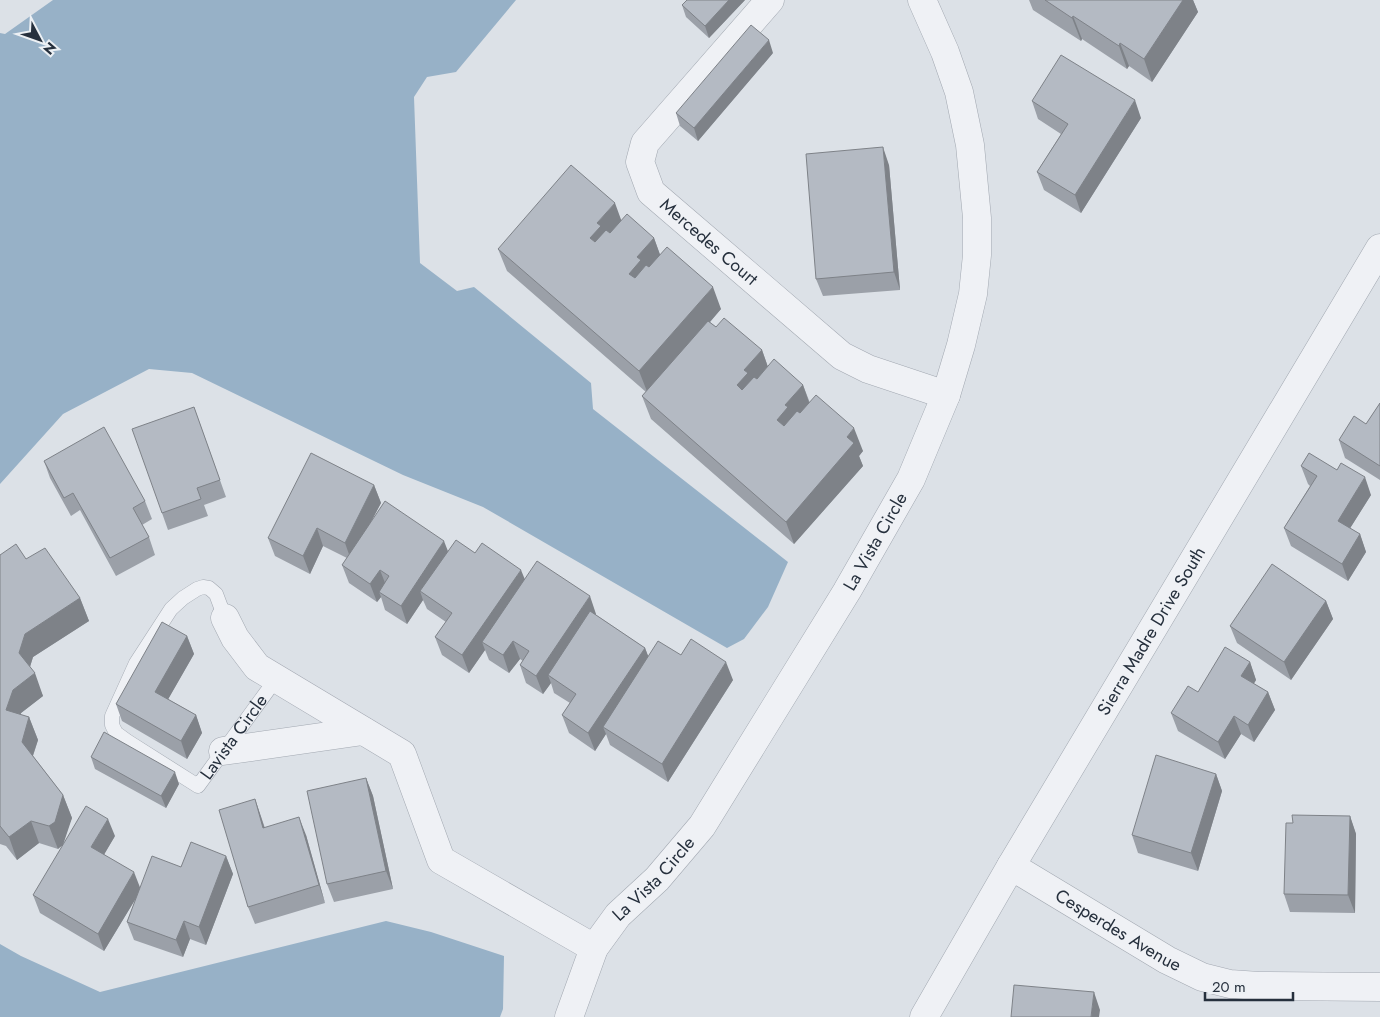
<svg xmlns="http://www.w3.org/2000/svg" width="1380" height="1017" font-family="Jost,sans-serif">
<style>
.water{fill:#97b1c7}
.lines{fill:none;stroke-linecap:round;stroke-linejoin:round}
.service-casing{stroke:#a2a8b1;stroke-width:15}
.minor-casing{stroke:#a2a8b1;stroke-width:29}
.service{stroke:#eff1f5;stroke-width:14}
.minor{stroke:#eff1f5;stroke-width:28}
.wall{fill:#9ba0a8}
.shaded-wall{fill:#7e8288}
.building{fill:#b4bac3;stroke:#7e8288}
.labels{text-anchor:middle;stroke-width:4.5;stroke-linejoin:round;paint-order:stroke}
.street-label{font-size:18px;fill:#26303d;stroke:#ecf0f4}
</style>
<rect width="100%" height="100%" fill="#dce1e7"/>
<path class="water" d="M53,0H516L456,72L427,77L414,97L420,263L457,291L474,287L591,383L593,409L788,562L768,607L744,639L727,648L483,507L403,475L192,373L149,369L63,414L0,484V33L5,34Z
M386,921L431,932L504,956L503,1009L500,1017H0V944L21,956L100,992Z"/>
<g class="lines">
<g class="service-casing">
<g id="service">
<path id="s1" d="M225,618L216,594L209,588L203,587L197,589L183,598L171,609L136,663L112,716V725L116,733L127,741L198,786L276,679"/>
</g>
</g>
<g class="minor-casing">
<g id="minor">
<path id="s2" d="M770,0L645,143L640,162L651,192L842,356L868,369L946,395"/>
<path d="M225,618L235,638L257,667L402,754L441,860L594,948"/>
<path d="M223,751L363,731"/>
<path id="s3" d="M1011,866L1167,960L1202,977L1230,984L1259,986L1380,987"/>
<path id="s4" d="M569,1017L594,948L618,915L657,879L702,826L847,591L911,479L946,395L961,345L973,294L977,255V218L970,145L959,92L945,52L922,0"/>
<path id="s5" d="M924,1017L1011,866L1380,248"/>
</g>
</g>
<use href="#service" class="service"/>
<use href="#minor" class="minor"/>
</g>
<path class="wall" d="M687,0H745L709,38L686,17L682,5Z
M1029,0H1193L1198,12L1152,82L1129,66L1127,69L1082,39L1081,41L1033,10Z
M773,53L698,141L680,126L676,113Z
M1032,101L1141,118L1081,213L1044,190L1037,172L1061,134L1038,119Z
M889,165L900,290L823,296L816,279Z
M621,220L654,238L660,255L721,309L710,322L716,327L762,350L768,367L803,385L810,403L863,451L859,456L863,466L794,544L651,419L642,396L646,392L507,271L498,249Z
M1380,403V480L1345,458L1339,440L1366,424Z
M194,407L226,497L204,505L208,516L168,530L162,513Z
M44,461L145,501L152,519L142,525L149,537L155,555L116,576L80,510L71,516L50,478Z
M1301,466L1371,495L1350,528L1360,534L1366,552L1348,581L1291,546L1284,528L1310,486L1308,484Z
M374,485L381,503L369,525L448,551L475,553L524,579L596,614V615L645,648L648,656L681,655L733,680L668,782L610,745L606,734L595,751L569,733L562,715L570,703L554,693L551,683L543,694L526,683L520,665L523,661L520,659L509,673L489,660L485,650L469,673L442,655L435,637L446,622L427,609L423,600L407,624L385,610L381,597L377,602L349,583L342,565L347,558L323,546L310,574L275,556L268,538Z
M0,555L26,559L80,598L89,621L33,657L30,667L43,696L21,713L20,715L29,717L38,740L33,756L63,795L72,818L58,849L39,843L17,860L6,846L0,844Z
M1326,601L1333,619L1291,680L1237,643L1230,626Z
M187,636L194,654L168,699L196,715L202,733L187,759L122,721L116,704Z
M1250,662L1256,680L1254,684L1268,692L1275,710L1254,742L1241,734L1225,759L1178,731L1171,713L1198,692Z
M91,757L179,784L166,808L95,769Z
M1216,774L1222,791L1198,871L1138,853L1132,835Z
M366,778L373,796L393,889L334,902L327,884Z
M255,799L265,828L306,835L325,903L255,924L248,907Z
M1350,816L1356,834L1355,913L1290,912L1284,894L1293,823Z
M115,836L104,854L140,888L181,867L226,856L233,874L206,945L190,939L183,957L134,940L127,922L136,898L104,951L40,913L33,895Z"/>
<path class="shaded-wall" d="M729,0H745L709,38L705,26Z
M1183,0H1193L1198,12L1152,82L1144,59Z
M1073,16L1082,39L1081,41L1072,18Z
M769,40L773,53L698,141L694,128Z
M1120,43L1129,66L1127,69L1119,46Z
M1135,100L1141,118L1081,213L1075,195Z
M883,147L889,165L900,290L894,272Z
M615,203L623,225L599,261L590,238L597,223Z
M654,238L662,260L638,296L629,274L637,257Z
M713,287L721,309L648,394L639,371Z
M762,350L770,373L745,408L737,385L744,370Z
M803,385L811,408L785,443L777,420L785,405Z
M854,428L863,451L859,456L863,466L794,544L786,522L847,437Z
M1365,477L1371,495L1344,538L1338,521Z
M374,485L381,503L351,560L345,543Z
M317,528L323,546L310,574L303,556Z
M1360,534L1366,552L1348,581L1342,564Z
M444,541L451,559L420,591L423,600L407,624L401,606Z
M380,570L387,588L379,592L381,597L377,602L370,584Z
M521,570L528,587L482,642L485,650L469,673L462,655Z
M590,596L596,614L553,679L548,675L551,683L543,694L536,676Z
M80,598L89,621L33,657L27,676L19,653L25,634Z
M1326,601L1333,619L1291,680L1284,662Z
M187,636L194,654L162,710L155,692Z
M513,641L520,659L509,673L503,655Z
M645,648L652,666L603,727L606,734L595,751L588,733Z
M726,662L733,680L668,782L662,764Z
M1250,662L1256,680L1247,693L1241,676Z
M35,673L43,696L21,713L15,733L6,710L13,690Z
M1268,692L1275,710L1254,742L1248,725Z
M196,715L202,733L187,759L181,741Z
M1234,716L1241,734L1225,759L1218,742Z
M29,717L38,740L30,764L22,742Z
M175,772L179,784L166,808L161,796Z
M1216,774L1222,791L1198,871L1191,853Z
M366,778L373,796L393,889L386,871Z
M63,795L72,818L63,845L58,849L49,826Z
M255,799L261,817L270,846L263,828Z
M1350,816L1356,834L1355,913L1348,895Z
M299,817L306,835L325,903L319,885Z
M108,819L115,836L98,865L91,847Z
M31,821L39,843L17,860L9,837Z
M226,856L233,874L206,945L199,927Z
M134,872L141,890L104,951L98,934Z
M184,921L190,939L183,957L176,940Z
M1094,992L1100,1010L1099,1017H1091Z"/>
<path class="building" d="M687,0H729L705,26L682,5Z
M1045,0H1183L1144,59L1120,43L1119,46L1073,16L1072,18Z
M751,25L769,40L694,128L676,113Z
M1061,55L1135,100L1075,195L1037,172L1068,124L1032,101Z
M883,147L894,272L816,279L806,154Z
M571,165L615,203L597,223L601,226L590,238L595,242L606,230L610,233L627,214L654,238L637,257L641,260L629,274L635,278L646,265L649,267L667,247L713,287L639,371L498,249Z
M724,318L762,350L744,370L748,373L737,385L742,390L754,377L757,379L774,359L803,385L785,405L788,407L777,420L784,426L797,411L800,413L816,395L854,428L847,437L854,443L786,522L642,396L708,321L716,327Z
M1380,403V466L1339,440L1354,416L1366,424Z
M194,407L220,480L197,488L201,499L162,513L132,429Z
M104,427L145,501L133,508L149,537L110,558L73,493L64,498L44,461Z
M311,453L374,485L345,543L317,528L303,556L268,538Z
M1309,453L1337,470L1341,463L1365,477L1338,521L1360,534L1342,564L1284,528L1317,476L1301,466Z
M385,501L444,541L401,606L379,592L389,576L380,570L370,584L342,565Z
M456,540L475,553L482,543L521,570L462,655L435,637L452,613L420,591Z
M16,544L26,559L45,548L80,598L25,634L19,653L35,673L13,690L6,710L29,717L22,742L63,795L55,822L49,826L31,821L9,837L0,826V555Z
M537,561L590,596L536,676L520,665L529,651L513,641L503,655L482,642Z
M1272,564L1326,601L1284,662L1230,626Z
M590,611L645,648L588,733L562,715L576,694L548,675Z
M162,622L187,636L155,692L196,715L181,741L116,704Z
M691,639L726,662L662,764L603,727L658,641L681,655Z
M1225,647L1250,662L1241,676L1268,692L1248,725L1234,716L1218,742L1171,713L1188,686L1198,692Z
M104,732L175,772L161,796L91,757Z
M1156,755L1216,774L1191,853L1132,835Z
M366,778L386,871L327,884L307,791Z
M255,799L263,828L299,817L319,885L248,907L219,810Z
M86,806L108,819L91,847L134,872L98,934L33,895Z
M1292,815L1350,816L1348,895L1284,894L1286,823H1293Z
M191,842L226,856L199,927L184,921L176,940L127,922L152,856L181,867Z
M1014,985L1094,992L1091,1017H1011Z"/>
<g class="labels">
<g class="street-label">
<text dy="6" stroke="none"><textPath href="#s2" startOffset="318">Mercedes Court</textPath></text>
<text dy="6" stroke="none"><textPath href="#s4" startOffset="570">La Vista Circle</textPath></text>
<text dy="6" stroke="none"><textPath href="#s5" startOffset="448">Sierra Madre Drive South</textPath></text>
<text dy="6" stroke="none"><textPath href="#s1" startOffset="379">Lavista Circle</textPath></text>
<text dy="6" stroke="none"><textPath href="#s4" startOffset="165">La Vista Circle</textPath></text>
<text dy="6" stroke="none"><textPath href="#s3" startOffset="125">Cesperdes Avenue</textPath></text>
</g>
</g>
<g transform="translate(40 40) rotate(131)" stroke="#ecf0f4" stroke-width="4" paint-order="stroke">
<path d="M0-4L9 19L0 12L-9 19Z" fill="#26303d"/>
<text y="-8" font-size="14" font-weight="bold" text-anchor="middle" fill="#26303d">N</text>
</g>
<path d="M1205 992v8h88v-8" fill="none" stroke="#26303d" stroke-width="2.5"/>
<text x="1212" y="992" font-size="15" fill="#26303d" stroke="#ecf0f4" stroke-width="4" paint-order="stroke">20 m</text>
</svg>
